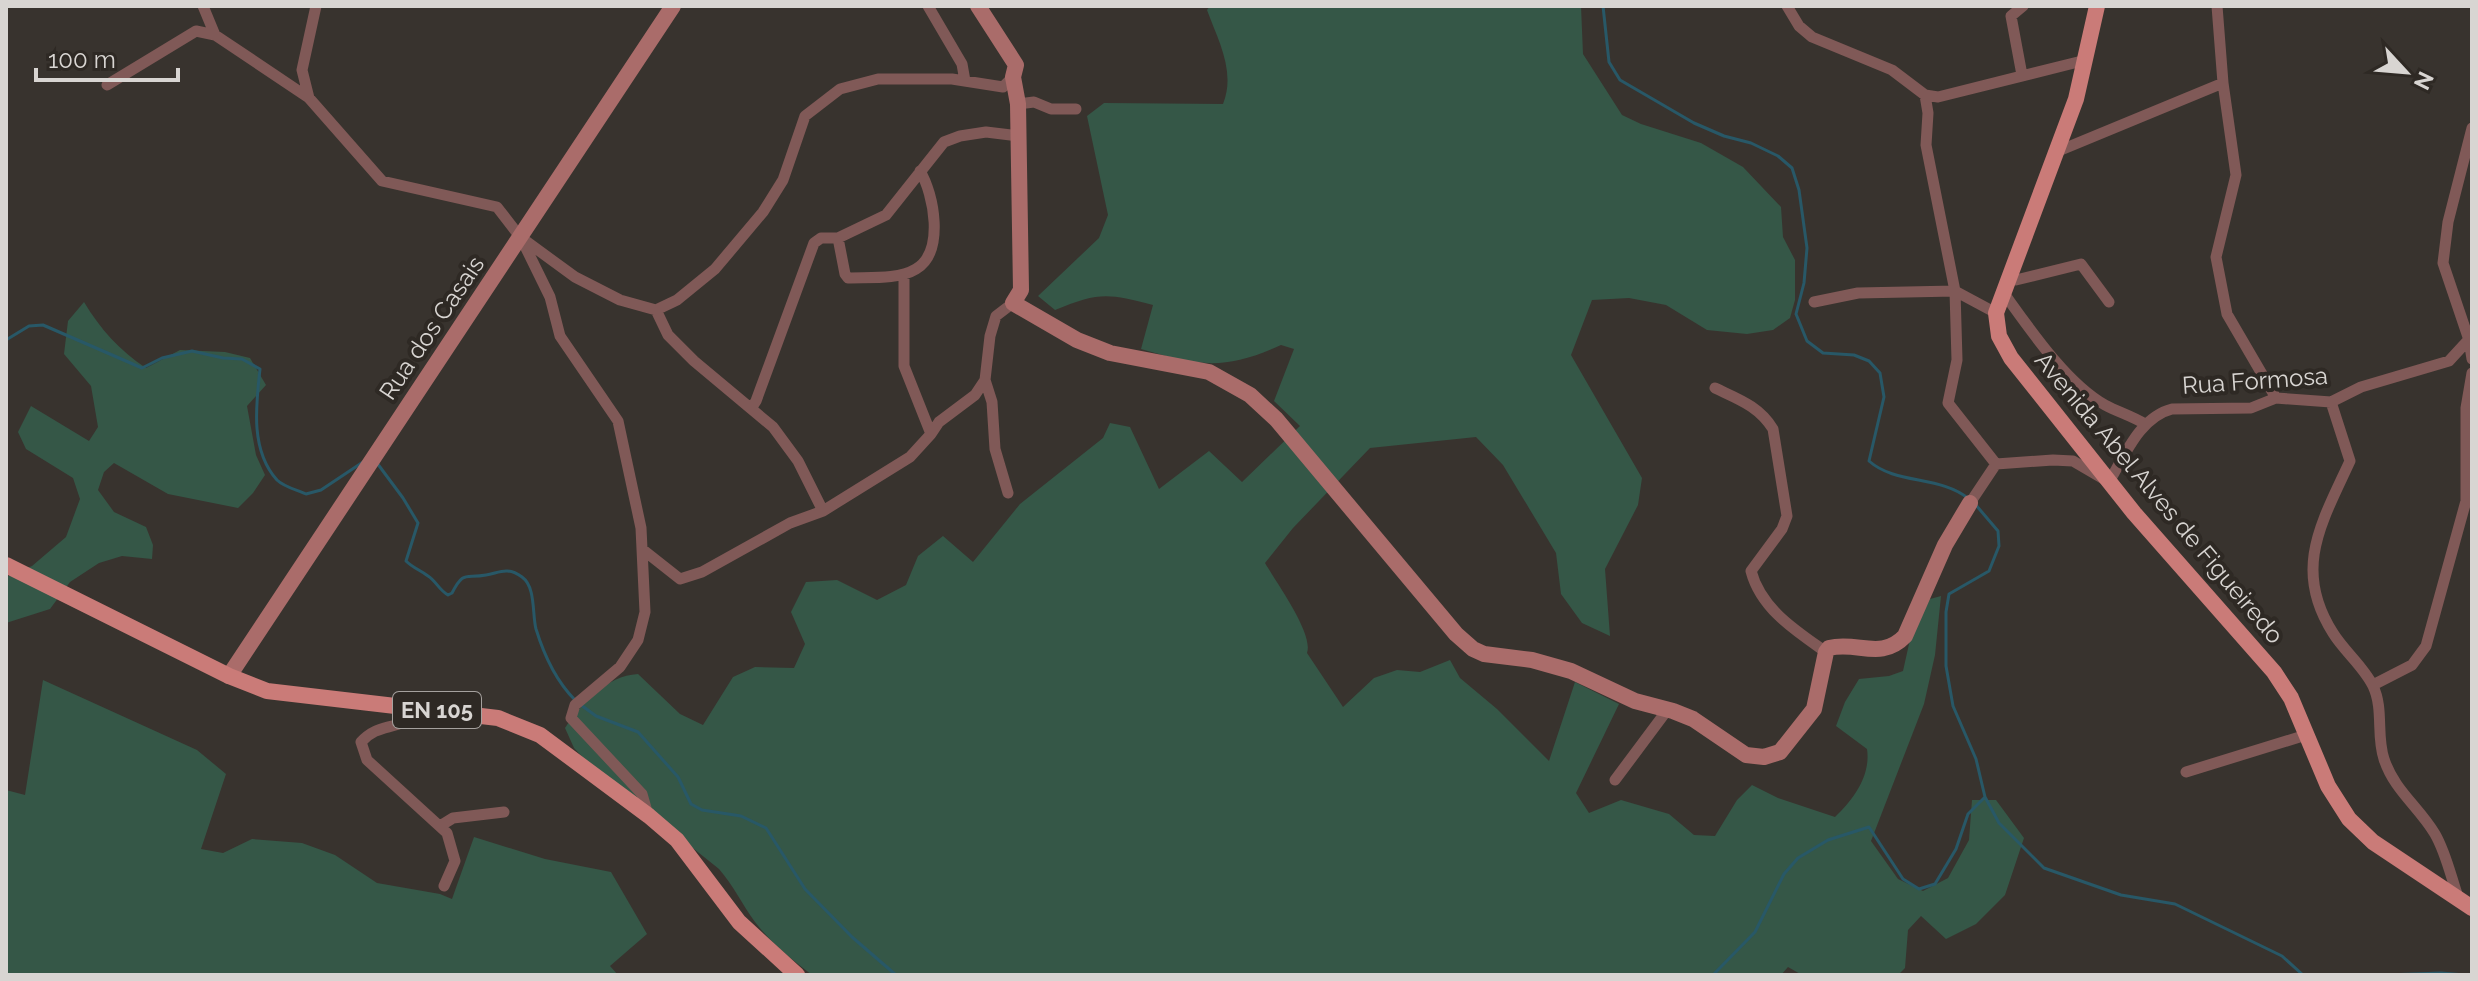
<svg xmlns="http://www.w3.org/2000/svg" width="2478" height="981" font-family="Raleway,sans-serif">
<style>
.green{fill:#355747}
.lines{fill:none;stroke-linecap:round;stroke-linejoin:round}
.stream{stroke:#285867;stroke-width:3}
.street{stroke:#805957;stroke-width:11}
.secondary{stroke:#aa6c6a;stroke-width:16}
.primary{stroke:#ca7b78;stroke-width:16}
.labels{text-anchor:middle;stroke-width:8;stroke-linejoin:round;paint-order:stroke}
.shield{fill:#2e2924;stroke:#a5a19e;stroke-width:2}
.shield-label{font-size:22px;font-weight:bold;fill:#d8d5d2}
.street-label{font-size:24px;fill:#d8d5d2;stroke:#2e2924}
</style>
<rect width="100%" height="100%" fill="#38332e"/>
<path class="green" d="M1210,6H1581L1583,54L1622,115L1641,124L1701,143L1743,167L1781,207L1783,237L1795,260V300L1790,318L1773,330L1747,334L1707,330L1666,305L1629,298L1592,300L1571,355L1642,478L1638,505L1605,569L1610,636L1582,623L1561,594L1556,553L1503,465L1476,437L1370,448L1293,528L1265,563C1276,582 1314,634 1307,653L1343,707L1374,678L1397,670L1420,672L1450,660L1460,678L1497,709L1549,761L1575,682L1619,704L1576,793L1589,813L1621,800L1669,814L1694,835L1715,836L1737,800L1752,785L1778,798L1835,817C1853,800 1871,776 1867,749L1836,726L1845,702L1859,679L1889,676L1903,671L1911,635L1930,599L1941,596L1935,655L1924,704L1871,841L1898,879L1923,891L1948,878L1969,840L1972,800H1996L2024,838L2005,895L1976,924L1946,939L1921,916L1908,930L1905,968L1898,975H1802L1788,967L1781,975H812C791,959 771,943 755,922C742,904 733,885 719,869L593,768L574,748L565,728C582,703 606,676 638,674L680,714L703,725L733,677L755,667L794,668L805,644L791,612L806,582L837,580L877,600L906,585L918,556L943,536L973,562L1020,504L1103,438L1110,423L1130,427L1159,489L1209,451L1242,482L1300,426L1274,401L1294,349L1281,345C1224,371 1199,366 1141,349L1153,305C1107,293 1099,292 1055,310L1038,296L1099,238L1108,215L1087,116L1104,103L1223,104C1236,72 1218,40 1207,10Z
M84,302C101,330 119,350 146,368L180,350L225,352L250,358L266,385L247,406L256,455L265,475L253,493L238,508L168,494L114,463L104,472L98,490L114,512L146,527L153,545L152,559L122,556L99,563L70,582L50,609L6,623V577L32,566L66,537L80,499L73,478L26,449L18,432L31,406L89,441L98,427L91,386L64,354L68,321Z
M43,680L197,750L226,774L201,849L223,853L252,839L302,843L335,855L377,883L440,894L452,899L474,837L545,859L611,872L647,934L610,966L618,975H6V790L25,795Z"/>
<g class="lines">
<path class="stream" d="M1603,6L1609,62L1620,80L1694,123L1724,136L1751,143L1778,156L1792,168L1799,190L1807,248L1804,283L1796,314L1807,341L1823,353L1854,355L1869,361L1880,373L1884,397L1869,461C1896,485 1940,475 1969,499
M6,340L29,326L43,325L142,368L162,358L192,351L223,358L242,359L260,369C256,405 250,450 277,480C284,487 297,490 306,494L321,490L363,462
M377,463L403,498L418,523L406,561C413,568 420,570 428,576C436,581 439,590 448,595L452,593C464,570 465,579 486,575C499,573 507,566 522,577C536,587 532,614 536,629C544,655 556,681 575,700
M1975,504L1998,531L1999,546L1989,571L1949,594L1946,612V666L1953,706L1976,759L1985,797
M581,705L596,716L638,732L678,777L691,804L702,810L741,816L766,828L805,889L852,937L896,975
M1713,975L1755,932L1784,874L1798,858L1828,840L1869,827L1903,879L1919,889L1935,884L1956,849L1968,814L1985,797L1999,823L2044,868L2121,895L2175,904L2282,956L2303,975
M2354,975H2377
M2386,975L2441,973L2465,975"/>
<path class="street" d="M203,6L215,35L309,98L382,181L497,207L521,238L550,297L560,336L618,421L641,528L645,612L638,640L620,667L575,705L571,718L642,794L648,815
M928,6L962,64L965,81
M1787,6L1799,26L1812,37L1892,70L1925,95L1938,97L2086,60
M2217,6L2223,83L2236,175L2216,257L2227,314L2276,398
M2022,75L2011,16L2023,6
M107,85L196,31L215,35
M1925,95L1928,113L1926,145L1955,291L1957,360L1948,403L1996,464
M309,98L302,70L316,6
M1018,104L1034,102L1051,109H1076
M2472,128L2448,222L2443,263L2469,340L2472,359
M2056,152L2223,83
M838,238L845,274L848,278C868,277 898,280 916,269C945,252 934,194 920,171
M523,239L575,277L620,300L656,310L677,300L715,269L763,212L783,180L805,116L840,89L878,79H952L1003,87L1013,77
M904,274V366L931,434
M2009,277L2016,280L2081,264L2109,302
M2003,292C2029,328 2066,383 2105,405C2118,412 2132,416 2145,424
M1814,302L1858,293L1955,291L1996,313
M656,310L668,335L694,361L773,427L798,461L823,511
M985,380L992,402L995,449L1008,493
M1715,388C1738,399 1759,406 1773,429L1787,516L1782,529L1751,571C1761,609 1796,631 1826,652
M2331,402L2350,461C2322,522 2292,569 2333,633C2344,651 2364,667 2373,686C2384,709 2376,736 2384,759C2394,790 2419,807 2435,834C2446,853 2451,877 2458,897
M752,407L756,401L814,243L821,238H838L886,215L944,142L960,136L986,132L1019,136
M1970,503L1996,464L2053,460L2073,461L2109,482C2125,455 2140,417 2172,409L2251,408L2276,398L2331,402L2361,387L2449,361L2472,336
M642,549L680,579L702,572L790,523L823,511L910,457L931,434L939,422L975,395L985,380L990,336L996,316L1013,303
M2373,685L2412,665L2426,646L2466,501V408L2472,373
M420,708C399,734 381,720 361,742L367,760L447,833L455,861L444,886
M2186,772L2306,735
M1615,780L1668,709
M440,826L453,818L504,812"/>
<path class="secondary" d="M978,6L1016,65L1013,77L1018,104L1021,290L1013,303L1077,340L1110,353L1209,372L1250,395L1276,419L1456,634L1473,649L1484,654L1532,660L1571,671L1635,701L1673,711L1693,719L1746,755L1764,757L1780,752L1814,709L1826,652L1829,648C1858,641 1881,661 1905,636L1945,545L1970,503
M229,676L673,6"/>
<path class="primary" d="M2097,6L2076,99L1996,313L1999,336L2011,358L2134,513L2274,672L2291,698L2328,786L2349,819L2373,842L2472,908
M6,565L229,676L267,691L498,718L540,735L649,816L677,840L739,922L797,975"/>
</g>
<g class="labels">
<rect class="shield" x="393" y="692" width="88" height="36" rx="6"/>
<g class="shield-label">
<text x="437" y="718">EN 105</text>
</g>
<g class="street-label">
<text transform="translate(432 328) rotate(-56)" y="8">Rua dos Casais</text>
<text transform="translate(2255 381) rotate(-4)" y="8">Rua Formosa</text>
<text transform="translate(2159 498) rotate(50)" y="8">Avenida Abel Alves de Figueiredo</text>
</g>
</g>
<rect width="2478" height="981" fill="none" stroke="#d8d5d2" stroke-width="16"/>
<g transform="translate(2406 72) rotate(116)" stroke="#2e2924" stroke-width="6" paint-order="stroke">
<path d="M0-6L14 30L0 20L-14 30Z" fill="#d8d5d2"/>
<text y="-12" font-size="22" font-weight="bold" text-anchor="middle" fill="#d8d5d2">N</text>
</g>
<path d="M36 68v12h142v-12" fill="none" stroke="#d8d5d2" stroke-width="4"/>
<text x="48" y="68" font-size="24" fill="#d8d5d2" stroke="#2e2924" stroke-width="6" paint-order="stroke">100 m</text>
</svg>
